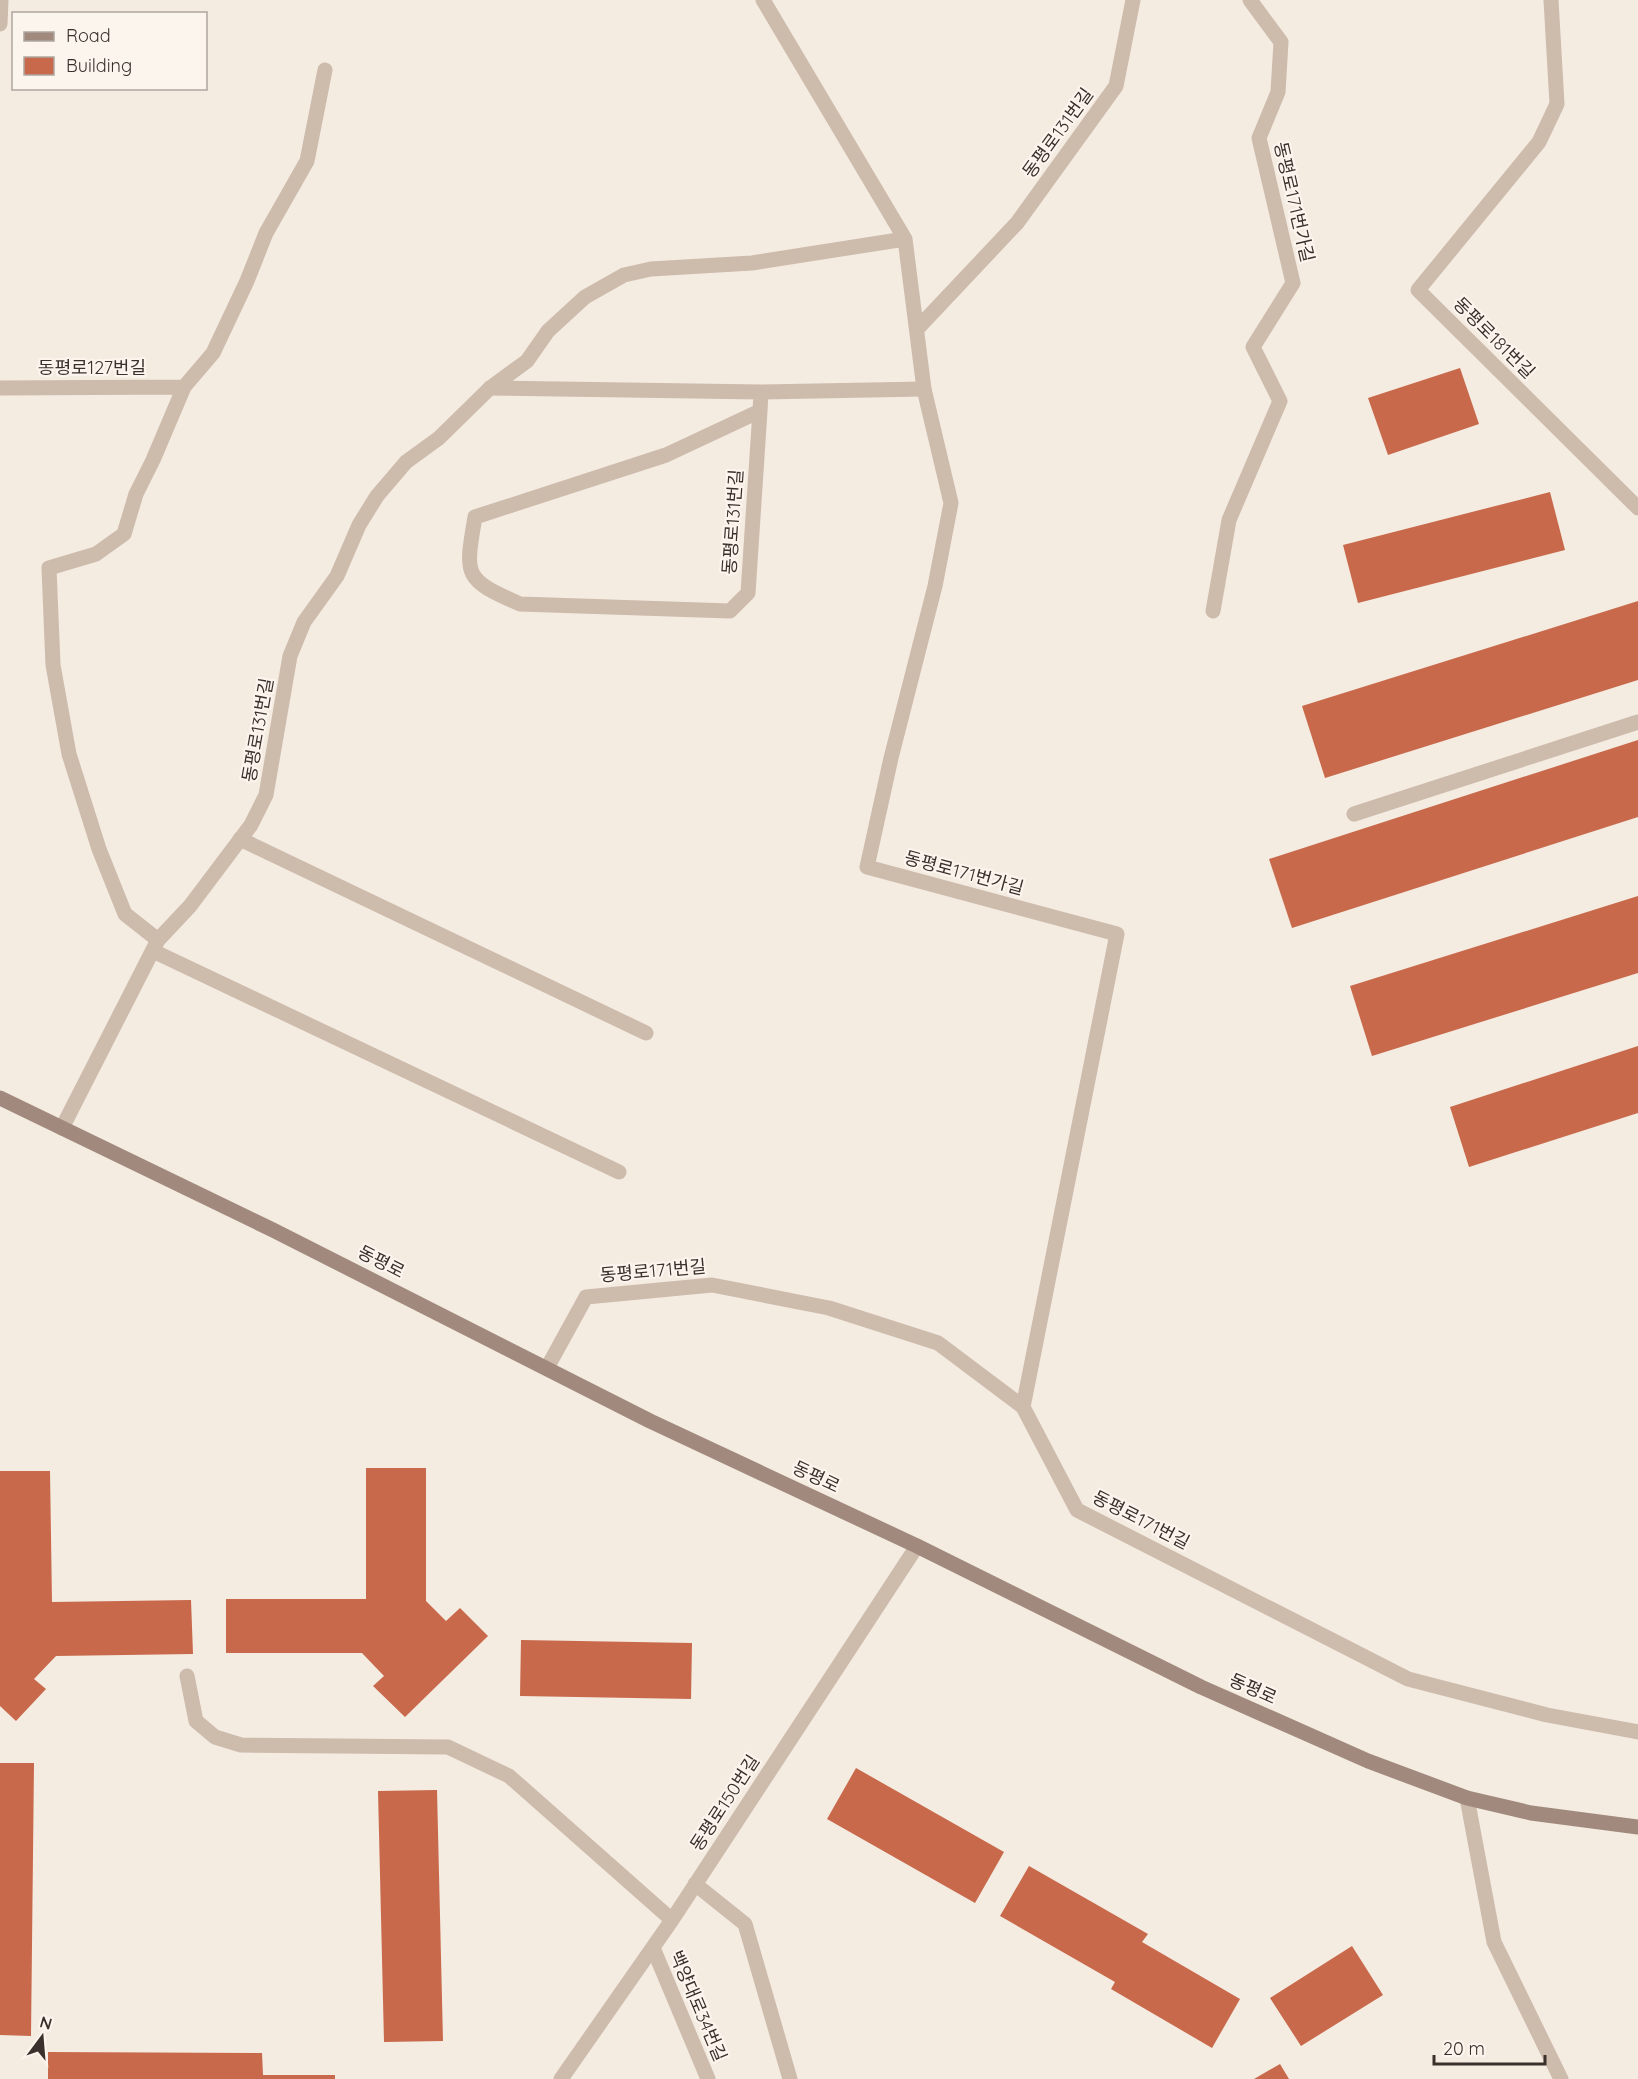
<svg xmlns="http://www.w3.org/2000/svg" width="1638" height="2079" font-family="Quicksand,'Noto Sans KR',sans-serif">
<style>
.building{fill:#c8694b}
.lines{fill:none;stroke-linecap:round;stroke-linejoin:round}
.service{stroke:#cdbbac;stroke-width:15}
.minor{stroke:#cdbbac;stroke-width:15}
.secondary{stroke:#a18a7d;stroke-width:15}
.labels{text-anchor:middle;stroke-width:4.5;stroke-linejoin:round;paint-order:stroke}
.street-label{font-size:18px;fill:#3b302b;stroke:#fbf5ee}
</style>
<rect width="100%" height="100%" fill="#f4ebe1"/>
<path class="building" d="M1460,368L1479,424L1388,455L1368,398Z
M1550,492L1565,550L1358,603L1343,545Z
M1638,601V680L1325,778L1302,706Z
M1638,740V817L1292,928L1269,859Z
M1638,896V973L1372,1056L1350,986Z
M1638,1046V1113L1469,1167L1450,1107Z
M366,1468H426V1601L446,1621L460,1608L488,1636L405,1717L373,1686L384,1676L362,1653H226V1599H366Z
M0,1471H50L52,1602L191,1600L193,1654L56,1656L34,1679L46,1689L16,1721L0,1706Z
M521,1640L692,1643L691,1699L520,1696Z
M0,1763H34L31,2036L0,2035Z
M856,1768L1004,1852L975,1903L827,1819Z
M437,1790L443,2041L384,2042L378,1791Z
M1029,1866L1148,1934L1142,1942L1240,1999L1212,2048L1111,1989L1115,1982L1000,1916Z
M1352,1946L1383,1995L1301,2046L1270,1998Z
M48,2052L262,2053L263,2075H335V2079H48Z
M1280,2064L1289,2079H1254Z"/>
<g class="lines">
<path class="service" d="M1551,0L1557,104L1539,142L1418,290L1638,508
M490,388L761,392L924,389
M760,411L666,455L475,517C465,576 463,579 520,604L730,611L748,593L760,411L761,392
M1354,814L1638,722
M240,839L646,1033
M153,951L619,1172
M1467,1798L1494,1942L1561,2079"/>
<path class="minor" d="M763,0L905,239L924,389L951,503L935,586L891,758L867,867L1117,934L1023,1407
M0,24L1,0
M917,329L1017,223L1116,86L1133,0
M0,388L184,387
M1213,611L1229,520L1280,401L1253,347L1293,283L1259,138L1278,92L1281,42L1250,0
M158,940L125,914L99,849L69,754L53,665L49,568L96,554L124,534L136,494L153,460L184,387L213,353L247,281L266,233L307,161L325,70
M62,1128L158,940L190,906L251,825L266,795L290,656L304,622L337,576L359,525L377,496L406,462L439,438L490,388L527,361L548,331L585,297L624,275L651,269L752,263L905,239
M547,1368L586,1297L712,1285L829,1308L938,1343L1023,1407L1077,1510L1408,1679L1547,1715L1638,1732
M187,1676L196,1721L215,1737L241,1745L448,1747L509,1776L672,1920
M695,1884L745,1924L790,2079
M653,1948L708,2079
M561,2079L672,1920L917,1546"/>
<path class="secondary" d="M0,1098L273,1230L650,1421L917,1546L1201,1687L1368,1761L1467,1798L1531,1813L1638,1827"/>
</g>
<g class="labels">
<g class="street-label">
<text transform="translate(1058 133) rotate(-54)" y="6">동평로131번길</text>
<text transform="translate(1294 202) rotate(77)" y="6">동평로171번가길</text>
<text transform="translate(1494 338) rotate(45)" y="6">동평로181번길</text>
<text x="92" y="374">동평로127번길</text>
<text transform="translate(733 522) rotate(-86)" y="6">동평로131번길</text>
<text transform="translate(258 730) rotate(-80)" y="6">동평로131번길</text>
<text transform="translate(964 873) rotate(15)" y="6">동평로171번가길</text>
<text transform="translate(381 1262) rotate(27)" y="6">동평로</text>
<text transform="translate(653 1271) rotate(-5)" y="6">동평로171번길</text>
<text transform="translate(816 1477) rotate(25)" y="6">동평로</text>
<text transform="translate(1141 1520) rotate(27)" y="6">동평로171번길</text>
<text transform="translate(1253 1689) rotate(24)" y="6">동평로</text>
<text transform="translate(725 1803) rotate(-57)" y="6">동평로150번길</text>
<text transform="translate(698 2006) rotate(67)" y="6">백양대로34번길</text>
</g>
</g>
<rect x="12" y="12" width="195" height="78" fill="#fbf5ee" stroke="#aea6a0" stroke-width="1.5"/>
<rect x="24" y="32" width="30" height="9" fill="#a18a7d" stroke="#aea6a0" stroke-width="1.5"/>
<text x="66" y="42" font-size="18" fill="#3b302b">Road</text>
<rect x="24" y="57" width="30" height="18" fill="#c8694b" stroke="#aea6a0" stroke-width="1.5"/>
<text x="66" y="72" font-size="18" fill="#3b302b">Building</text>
<g transform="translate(42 2037) rotate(16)" stroke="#fbf5ee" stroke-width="4.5" paint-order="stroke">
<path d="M0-4.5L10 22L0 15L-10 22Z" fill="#3b302b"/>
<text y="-9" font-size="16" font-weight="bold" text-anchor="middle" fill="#3b302b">N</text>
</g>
<path d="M1434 2055v9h111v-9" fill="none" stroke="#3b302b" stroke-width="3"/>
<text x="1443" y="2055" font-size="18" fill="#3b302b" stroke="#fbf5ee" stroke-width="4.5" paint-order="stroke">20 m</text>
</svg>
